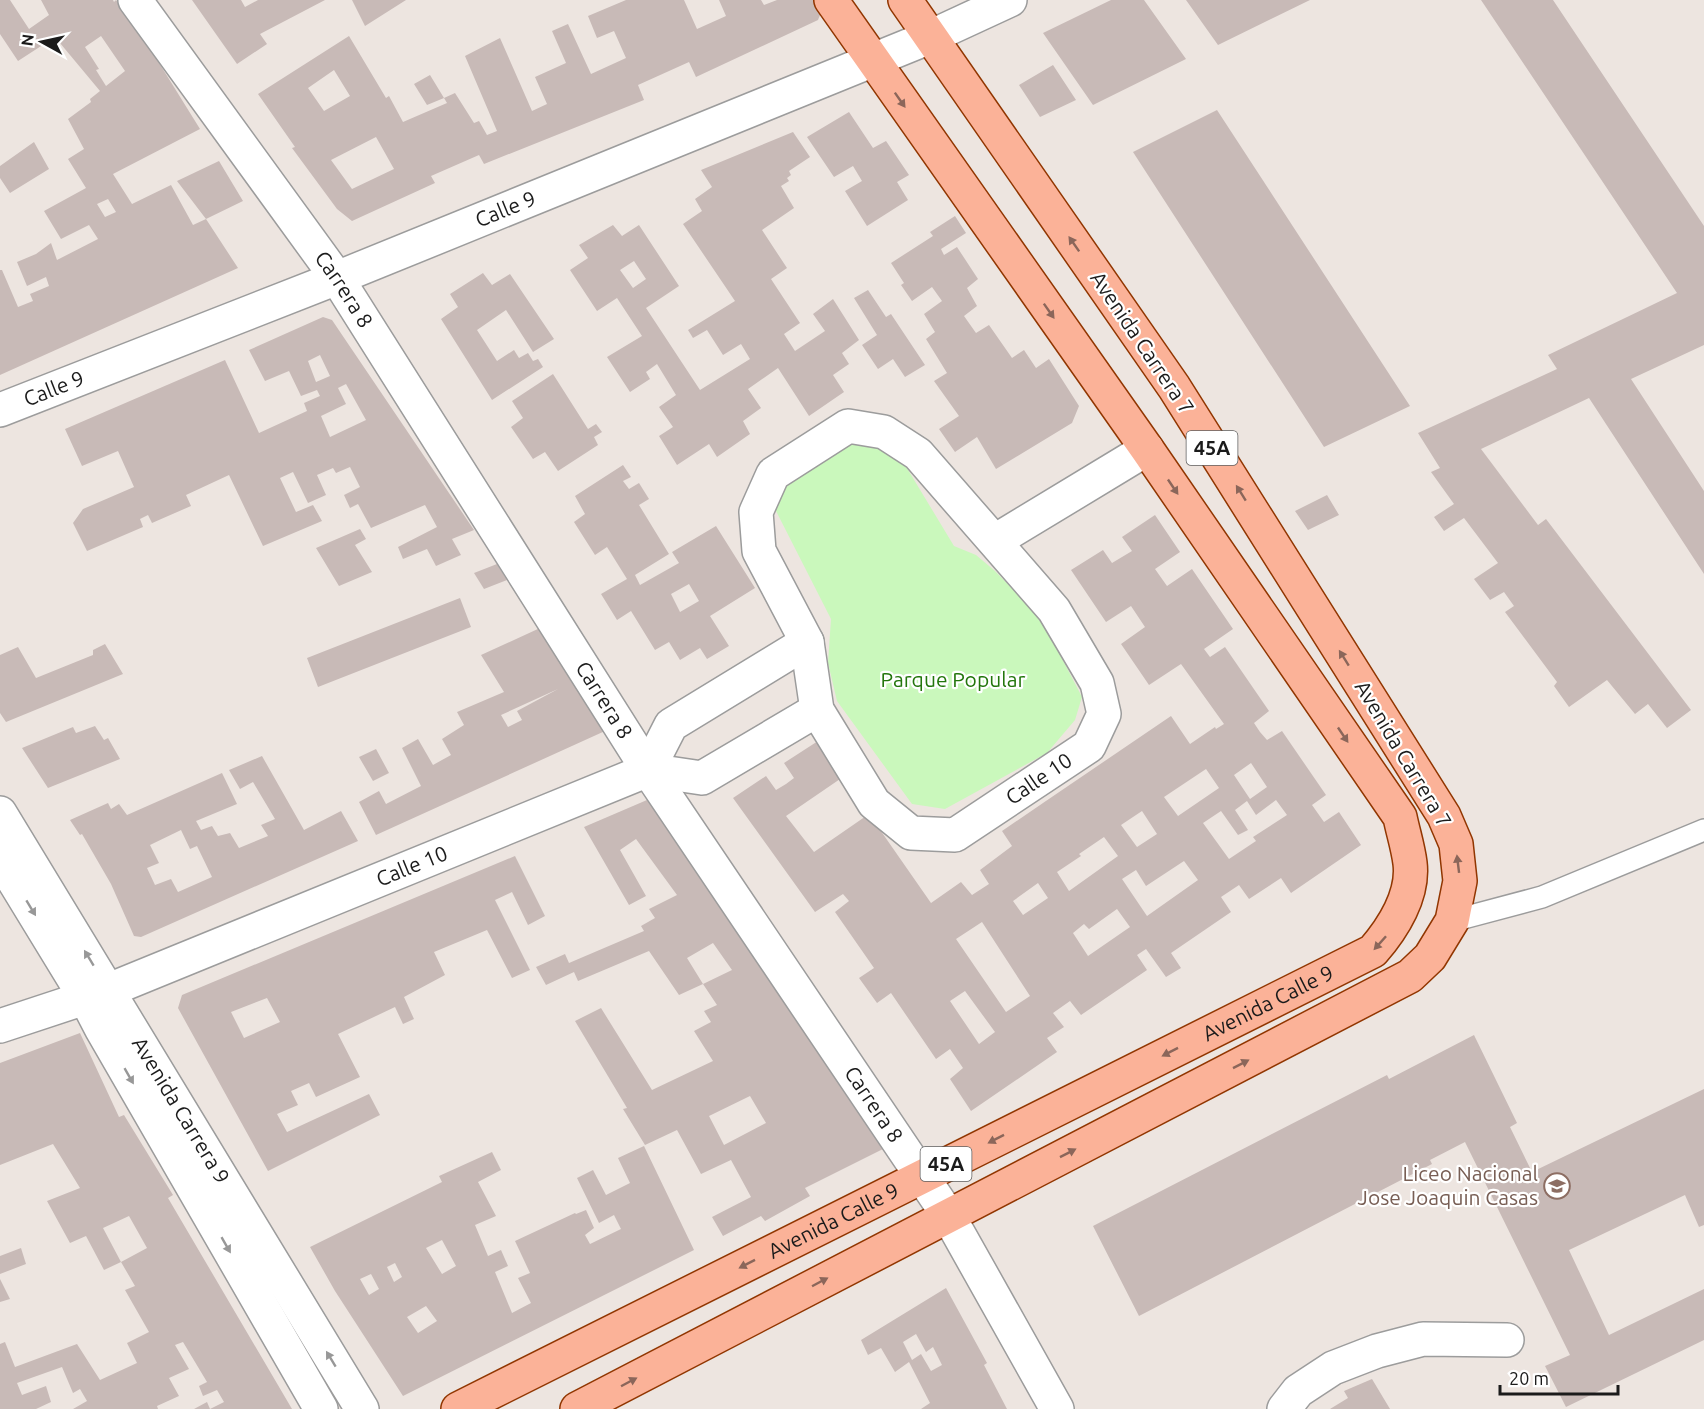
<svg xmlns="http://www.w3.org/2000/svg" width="1704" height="1409" font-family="Ubuntu,sans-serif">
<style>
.park{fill:#caf8bc}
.building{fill:#c8bab7;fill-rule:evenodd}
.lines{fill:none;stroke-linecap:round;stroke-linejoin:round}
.service-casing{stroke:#9c9c9c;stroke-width:24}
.minor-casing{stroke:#9c9c9c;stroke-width:36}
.tertiary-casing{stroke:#9c9c9c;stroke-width:36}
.primary-casing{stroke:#913601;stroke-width:36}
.service{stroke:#fff;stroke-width:21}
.minor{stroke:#fff;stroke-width:33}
.tertiary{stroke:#fff;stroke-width:33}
.primary{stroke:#fbb298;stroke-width:33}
.oneway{fill:#8b665a}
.oneway2{fill:#989898}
.labels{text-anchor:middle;stroke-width:4.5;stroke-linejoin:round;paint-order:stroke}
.shield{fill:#fff;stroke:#5f5f5f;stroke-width:1.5}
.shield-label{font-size:20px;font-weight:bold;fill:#1b1b1b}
.street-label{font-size:21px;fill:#1b1b1b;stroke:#fff}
.park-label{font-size:21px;fill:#23760c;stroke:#fff}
.education-label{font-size:21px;fill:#785e54;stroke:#fff;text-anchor:end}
</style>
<rect width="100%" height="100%" fill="#ede5e0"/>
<path class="park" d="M858,432L890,440L954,546L976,555L995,571L1041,618L1082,697L1075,720L1047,753L945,809L912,804L837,701L828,663L831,619L776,511L780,478Z"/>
<path class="building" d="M0,0H10L29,29L49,15L41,0H113L114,2L116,0L154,46L151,50L200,129L113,174L132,204L171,185L193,225L206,219L177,181L219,161L243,201L206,219L238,268L0,375V270H2L18,307L33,301L30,294L49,286L46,277L27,286L17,262L36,254L51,243L57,260L98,239L89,225L61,239L44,211L86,188L68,159L84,149L68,119L91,102L90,99L100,91L55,37L18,61L0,34ZM101,36L125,71L106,86L96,70L99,69L85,47ZM108,199L116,212L105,217L97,204Z
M192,0H241L245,7L258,0H325L260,34L267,44L237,64Z
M352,0H406L365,26Z
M626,0H684L697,29L726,16L719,0H761L764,5L777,0H821L824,5L818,20L696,77L689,62L638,85L644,100L484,164L479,155L431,176L435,183L352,221L337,209L292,148L295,147L258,94L349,36L386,98L389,96L403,122L447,103L444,98L427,105L414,84L430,75L444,98L455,93L474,123L479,121L487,135L497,131L465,56L500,38L532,111L547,104L535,77L566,63L552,31L568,24L591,74L626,58L614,31L597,38L588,16ZM334,70L350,96L324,111L308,88ZM376,137L394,169L352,189L331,160Z
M1111,0H1144L1186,59L1093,105L1043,33Z
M1186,0H1310L1218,45Z
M1481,0H1553L1704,226V345L1631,379L1704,491V574L1589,398L1481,449L1538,525L1546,519L1691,710L1667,728L1648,704L1635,714L1607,680L1569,707L1554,686L1557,682L1505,612L1514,606L1504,592L1490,600L1474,579L1498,563L1464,518L1444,531L1434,517L1454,504L1431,472L1440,468L1418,433L1557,369L1548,355L1677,293Z
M1053,65L1076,100L1040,117L1019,85Z
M1217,110L1410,406L1324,447L1133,152Z
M849,112L873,148L886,141L909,175L897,182L908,200L867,226L845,191L862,181L853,166L834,177L807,137Z
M793,132L810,157L789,171L791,175L787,178L789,181L781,186L794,208L762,230L787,268L771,279L800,323L784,334L795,351L825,331L813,314L833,299L859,340L842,353L849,364L833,375L844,392L809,416L778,368L748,389L761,408L743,421L750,434L717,457L709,444L677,465L659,436L673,427L659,407L676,395L657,364L646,372L650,379L630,392L607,357L642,336L617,298L597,311L570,270L588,258L579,245L613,225L622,236L639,225L679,286L646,308L700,390L750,359L741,344L723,355L707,330L693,338L688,330L735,301L683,224L702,211L695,199L712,187L701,170ZM634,261L646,279L633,288L620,270Z
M34,142L49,169L10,193L0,178V166Z
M955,216L966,233L941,249L944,255L957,247L978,279L967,288L977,306L964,316L976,333L989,325L1012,358L1024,350L1036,368L1049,359L1079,406L1072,423L996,469L977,437L955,452L939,429L959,416L934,381L947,373L926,339L935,332L924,314L942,301L932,287L912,301L901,285L904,283L891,263L933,236L930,232Z
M483,273L492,285L510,274L554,339L533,352L506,310L477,330L497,361L514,350L519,358L528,353L533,361L538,359L543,367L492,400L441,319L458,307L450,294Z
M868,290L886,317L891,314L925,365L905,377L893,359L878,369L862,345L877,335L854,298Z
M323,317L332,320L474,530L452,539L461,555L436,566L427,549L403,559L398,547L437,527L425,505L371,528L358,504L350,508L344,495L360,487L350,467L336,473L333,468L317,475L326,495L308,503L293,472L280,478L296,512L313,505L322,521L263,546L229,475L186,495L191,506L152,523L148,515L140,519L143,527L87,551L73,523L83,509L134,487L118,451L82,466L65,429L225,360L259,433L307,411L304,403L320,396L317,390L301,396L289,371L265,381L249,350ZM320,355L330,376L316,382L308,361ZM346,384L366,420L330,437L321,416L346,404L338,388Z
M553,374L588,429L596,424L602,432L594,437L598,445L558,471L545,452L533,459L511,427L523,418L512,401Z
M623,465L631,477L623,481L629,489L639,483L649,499L639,505L669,554L635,575L640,585L679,563L672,552L716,526L755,588L710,616L729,646L707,659L700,648L680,660L669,642L655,650L631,611L617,620L601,594L627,579L607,547L595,555L574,522L585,514L575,496ZM689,584L699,601L680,612L671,594Z
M1327,495L1339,515L1308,530L1295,511Z
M1155,515L1180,552L1155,569L1167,586L1192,569L1233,629L1204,649L1210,657L1225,647L1269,711L1254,723L1260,732L1267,740L1282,731L1326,795L1312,805L1324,822L1339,812L1361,845L1291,893L1281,878L1249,899L1239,885L1221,897L1231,912L1171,953L1181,968L1166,977L1146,949L1137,955L1147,970L1081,1015L1070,1001L1053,1013L1064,1027L1047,1038L1057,1052L971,1111L950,1079L963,1068L950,1049L936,1059L891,993L877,1003L859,978L874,968L835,912L849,901L843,894L815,912L733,798L766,776L776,790L786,784L794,778L784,763L818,741L843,777L786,816L814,852L869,814L931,903L961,882L972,895L989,884L980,870L1012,846L1002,831L1043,803L1171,716L1190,744L1215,727L1216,729L1224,724L1181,664L1149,685L1121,644L1145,627L1131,606L1106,622L1071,570L1103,550L1112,563L1132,551L1122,537ZM1251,763L1267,787L1250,799L1234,775ZM1206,769L1219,788L1178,816L1164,797ZM1276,800L1287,815L1253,837L1256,841L1229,859L1203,823L1221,811L1238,835L1248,830L1235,810L1247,801L1256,815ZM1142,811L1157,834L1137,847L1121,825ZM1104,837L1118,856L1069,891L1057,872L1081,856L1079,854ZM1184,861L1198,880L1147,916L1122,879L1136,870L1146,886ZM1038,883L1048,898L1023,915L1013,901ZM1117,909L1130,927L1088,956L1073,933L1084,924L1089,929ZM982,922L1030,996L1006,1012L956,939ZM965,991L995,1032L979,1044L950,1001Z
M360,529L366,539L355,545L372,572L339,586L316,548Z
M497,564L507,580L484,589L474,573Z
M460,598L471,627L318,687L307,658Z
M540,628L605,731L376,835L359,802L379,791L386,804L421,786L402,748L418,739L433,765L451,755L442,739L464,725L457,712L504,692L481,655ZM558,689L517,711L522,720L508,727L501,715Z
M105,644L123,674L6,722L0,713V655L18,647L36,678L93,655V650Z
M95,726L104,740L108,738L120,759L48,788L22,748L73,727L76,733Z
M376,749L389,773L373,781L359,757Z
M262,756L304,830L341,811L358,841L141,937L134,936L111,884L82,834L80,835L70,820L108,803L111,809L119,804L127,815L222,773L237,804L196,821L201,830L212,826L218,836L230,833L239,848L268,836L261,825L275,819L253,782L240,789L229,770ZM181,830L190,849L197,846L212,877L178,892L171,879L155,885L147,868L159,863L150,845Z
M647,800L655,805L889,1146L805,1188L810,1196L765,1221L761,1216L723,1236L712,1217L751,1197L731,1160L701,1174L677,1130L645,1145L623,1109L627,1108L575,1021L601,1008L652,1090L713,1061L694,1031L711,1022L704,1011L717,1005L703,984L732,970L713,943L687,958L703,984L679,995L649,951L578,981L574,972L546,985L536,967L565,954L569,963L644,931L641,926L655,918L649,909L677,895L636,839L620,850L646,896L629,905L584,827ZM750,1096L766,1123L724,1145L709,1116Z
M515,856L545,916L528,925L512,892L495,900L530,970L512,978L487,930L434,952L445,975L404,997L414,1019L403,1024L395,1007L338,1034L360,1077L316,1097L309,1083L291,1091L298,1105L277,1114L287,1132L369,1094L380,1115L268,1171L178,1008L182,995ZM267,998L280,1022L244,1038L231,1012Z
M80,1033L119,1117L124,1115L173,1195L168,1198L292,1409H194L207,1402L210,1409L224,1402L217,1390L203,1396L199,1386L207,1382L183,1342L175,1345L189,1369L169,1378L179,1396L157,1406L158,1409H73L87,1401L80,1389L73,1393L62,1367L17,1383L22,1395L46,1386L51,1402L36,1409H0V1344L5,1342L15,1367L77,1344L100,1380L137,1363L127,1343L149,1332L125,1290L135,1286L121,1262L104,1270L86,1236L70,1243L47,1201L80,1188L53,1144L0,1165V1063ZM129,1216L147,1248L121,1262L103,1228Z
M1474,1035L1517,1123L1510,1127L1532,1172L1704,1089V1225L1699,1227L1685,1195L1569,1250L1609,1335L1704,1289V1340L1566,1407L1545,1366L1570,1355L1465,1142L1430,1160L1432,1164L1139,1316L1093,1226L1387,1075L1389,1079Z
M644,1146L694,1250L403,1396L335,1291L310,1247L442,1182L439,1176L492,1152L501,1170L478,1182L496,1216L475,1225L488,1256L501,1250L508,1266L495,1272L512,1313L531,1303L518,1278L530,1273L515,1241L575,1213L576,1214L586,1210L594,1228L585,1235L590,1244L621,1229L614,1215L599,1223L577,1178L593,1170L606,1195L630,1183L618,1158ZM442,1240L456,1266L442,1274L426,1248ZM395,1263L402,1277L394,1282L387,1267ZM371,1274L379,1289L369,1295L360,1279ZM426,1306L437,1321L418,1333L407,1317Z
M21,1248L26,1264L0,1274V1256Z
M0,1279L10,1299L0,1302Z
M946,1288L987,1363L984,1365L1007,1409H921L930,1403L909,1362L895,1372L881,1348L868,1355L861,1340ZM916,1334L926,1352L933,1347L942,1365L931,1371L921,1354L912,1360L903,1342Z
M1372,1379L1390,1409H1330L1348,1398L1344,1391Z"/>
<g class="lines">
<g class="service-casing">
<path id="service" d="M1452,921L1542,897L1704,830"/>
</g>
<g class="minor-casing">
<g id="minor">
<path id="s1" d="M135,0L337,278L648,770L948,1215L1057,1409"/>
<path id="s2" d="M0,410L337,278L930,37L1010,0"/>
<path d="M848,426L884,432L918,454L1054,610L1097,683L1104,714L1089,746L955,835L911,833L874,803L817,710L807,642L759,551L756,512L773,474Z"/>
<path d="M995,541L1147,449"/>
<path d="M648,770L671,725L807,642"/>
<path id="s3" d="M0,1026L109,990L648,770L702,778L817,710"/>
<path d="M1284,1409L1298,1391L1333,1368L1377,1351L1423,1339L1507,1340"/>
</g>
</g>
<g class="tertiary-casing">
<g id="tertiary">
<path id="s4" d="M0,813L362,1409"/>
<path d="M0,858L86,999L101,1028L321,1409"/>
</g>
</g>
<g class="primary-casing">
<g id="primary">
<path id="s5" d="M458,1409L1373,951C1393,928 1414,895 1410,863C1408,847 1403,832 1400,817L1147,449L831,0"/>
<path d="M577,1409L1410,976L1430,957L1452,921L1460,881L1456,844L1444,816L1174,387L905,0"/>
</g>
</g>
<use href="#service" class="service"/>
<use href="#minor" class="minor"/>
<use href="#tertiary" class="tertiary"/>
<use href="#primary" class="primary"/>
</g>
<defs><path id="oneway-solid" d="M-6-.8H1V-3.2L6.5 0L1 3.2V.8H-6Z" transform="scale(1.5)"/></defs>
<g class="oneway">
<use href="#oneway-solid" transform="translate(900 100) rotate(55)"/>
<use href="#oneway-solid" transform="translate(1074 244) rotate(-125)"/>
<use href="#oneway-solid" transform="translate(1049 311) rotate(55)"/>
<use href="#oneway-solid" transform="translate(1173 487) rotate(56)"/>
<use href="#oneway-solid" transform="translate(1241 493) rotate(-122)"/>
<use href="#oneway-solid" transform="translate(1344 658) rotate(-122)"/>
<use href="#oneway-solid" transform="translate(1343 735) rotate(56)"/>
<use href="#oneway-solid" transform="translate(1458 864) rotate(-97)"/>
<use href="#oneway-solid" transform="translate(1380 943) rotate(132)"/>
<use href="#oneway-solid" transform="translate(1170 1052) rotate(153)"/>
<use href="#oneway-solid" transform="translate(1241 1064) rotate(-27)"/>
<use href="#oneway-solid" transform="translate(996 1139) rotate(153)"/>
<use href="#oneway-solid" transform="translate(1068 1153) rotate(-27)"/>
<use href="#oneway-solid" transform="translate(747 1264) rotate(153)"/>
<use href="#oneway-solid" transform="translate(820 1282) rotate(-28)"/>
<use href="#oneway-solid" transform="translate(629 1382) rotate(-28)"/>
</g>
<g class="oneway2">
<use href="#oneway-solid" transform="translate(31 908) rotate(59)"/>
<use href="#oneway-solid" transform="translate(89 958) rotate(-121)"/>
<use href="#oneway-solid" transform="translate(129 1076) rotate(60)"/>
<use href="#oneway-solid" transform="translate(226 1245) rotate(60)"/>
<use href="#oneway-solid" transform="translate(331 1359) rotate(-121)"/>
</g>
<defs>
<g id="school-ring" transform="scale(1.35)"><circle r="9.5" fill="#fff" stroke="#8d6e63" stroke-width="1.5"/><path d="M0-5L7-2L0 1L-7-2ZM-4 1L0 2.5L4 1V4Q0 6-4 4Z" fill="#8d6e63"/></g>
</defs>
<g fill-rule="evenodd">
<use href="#school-ring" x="1557" y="1186"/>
</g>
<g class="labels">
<g class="shield">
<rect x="1186.5" y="431" width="51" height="34" rx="4.5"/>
<rect x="920.5" y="1147" width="51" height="34" rx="4.5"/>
</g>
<g class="shield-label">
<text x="1212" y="455">45A</text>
<text x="946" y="1171">45A</text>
</g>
<g class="street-label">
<text dy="7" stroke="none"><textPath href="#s2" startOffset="544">Calle 9</textPath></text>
<text dy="7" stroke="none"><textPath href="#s1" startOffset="357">Carrera 8</textPath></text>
<text transform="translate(1142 343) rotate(56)" y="7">Avenida Carrera 7</text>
<text dy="7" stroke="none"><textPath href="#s2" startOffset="58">Calle 9</textPath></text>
<text dy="7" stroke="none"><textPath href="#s1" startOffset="843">Carrera 8</textPath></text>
<text transform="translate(1403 754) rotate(59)" y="7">Avenida Carrera 7</text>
<text transform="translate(1039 779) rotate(-34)" y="7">Calle 10</text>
<text dy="7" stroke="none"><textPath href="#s3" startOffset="442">Calle 10</textPath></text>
<text dy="7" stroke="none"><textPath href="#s5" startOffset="906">Avenida Calle 9</textPath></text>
<text dy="7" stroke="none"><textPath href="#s1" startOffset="1329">Carrera 8</textPath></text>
<text dy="7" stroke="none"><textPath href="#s4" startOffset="348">Avenida Carrera 9</textPath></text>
<text dy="7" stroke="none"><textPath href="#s5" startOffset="420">Avenida Calle 9</textPath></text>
</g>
<g class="park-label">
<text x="953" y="687">Parque Popular</text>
</g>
<g class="education-label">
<text x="1538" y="1181">Liceo Nacional<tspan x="1538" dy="24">Jose Joaquin Casas</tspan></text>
</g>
</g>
<g transform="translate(42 42) rotate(278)" stroke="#ffffff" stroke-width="4.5" paint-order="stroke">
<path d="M0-4.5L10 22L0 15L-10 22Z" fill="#1b1b1b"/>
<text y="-9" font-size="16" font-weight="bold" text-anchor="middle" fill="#1b1b1b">N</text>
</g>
<path d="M1500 1385v9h118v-9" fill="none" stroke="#1b1b1b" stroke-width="3"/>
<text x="1509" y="1385" font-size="18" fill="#1b1b1b" stroke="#ffffff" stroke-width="4.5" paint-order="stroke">20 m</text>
</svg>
